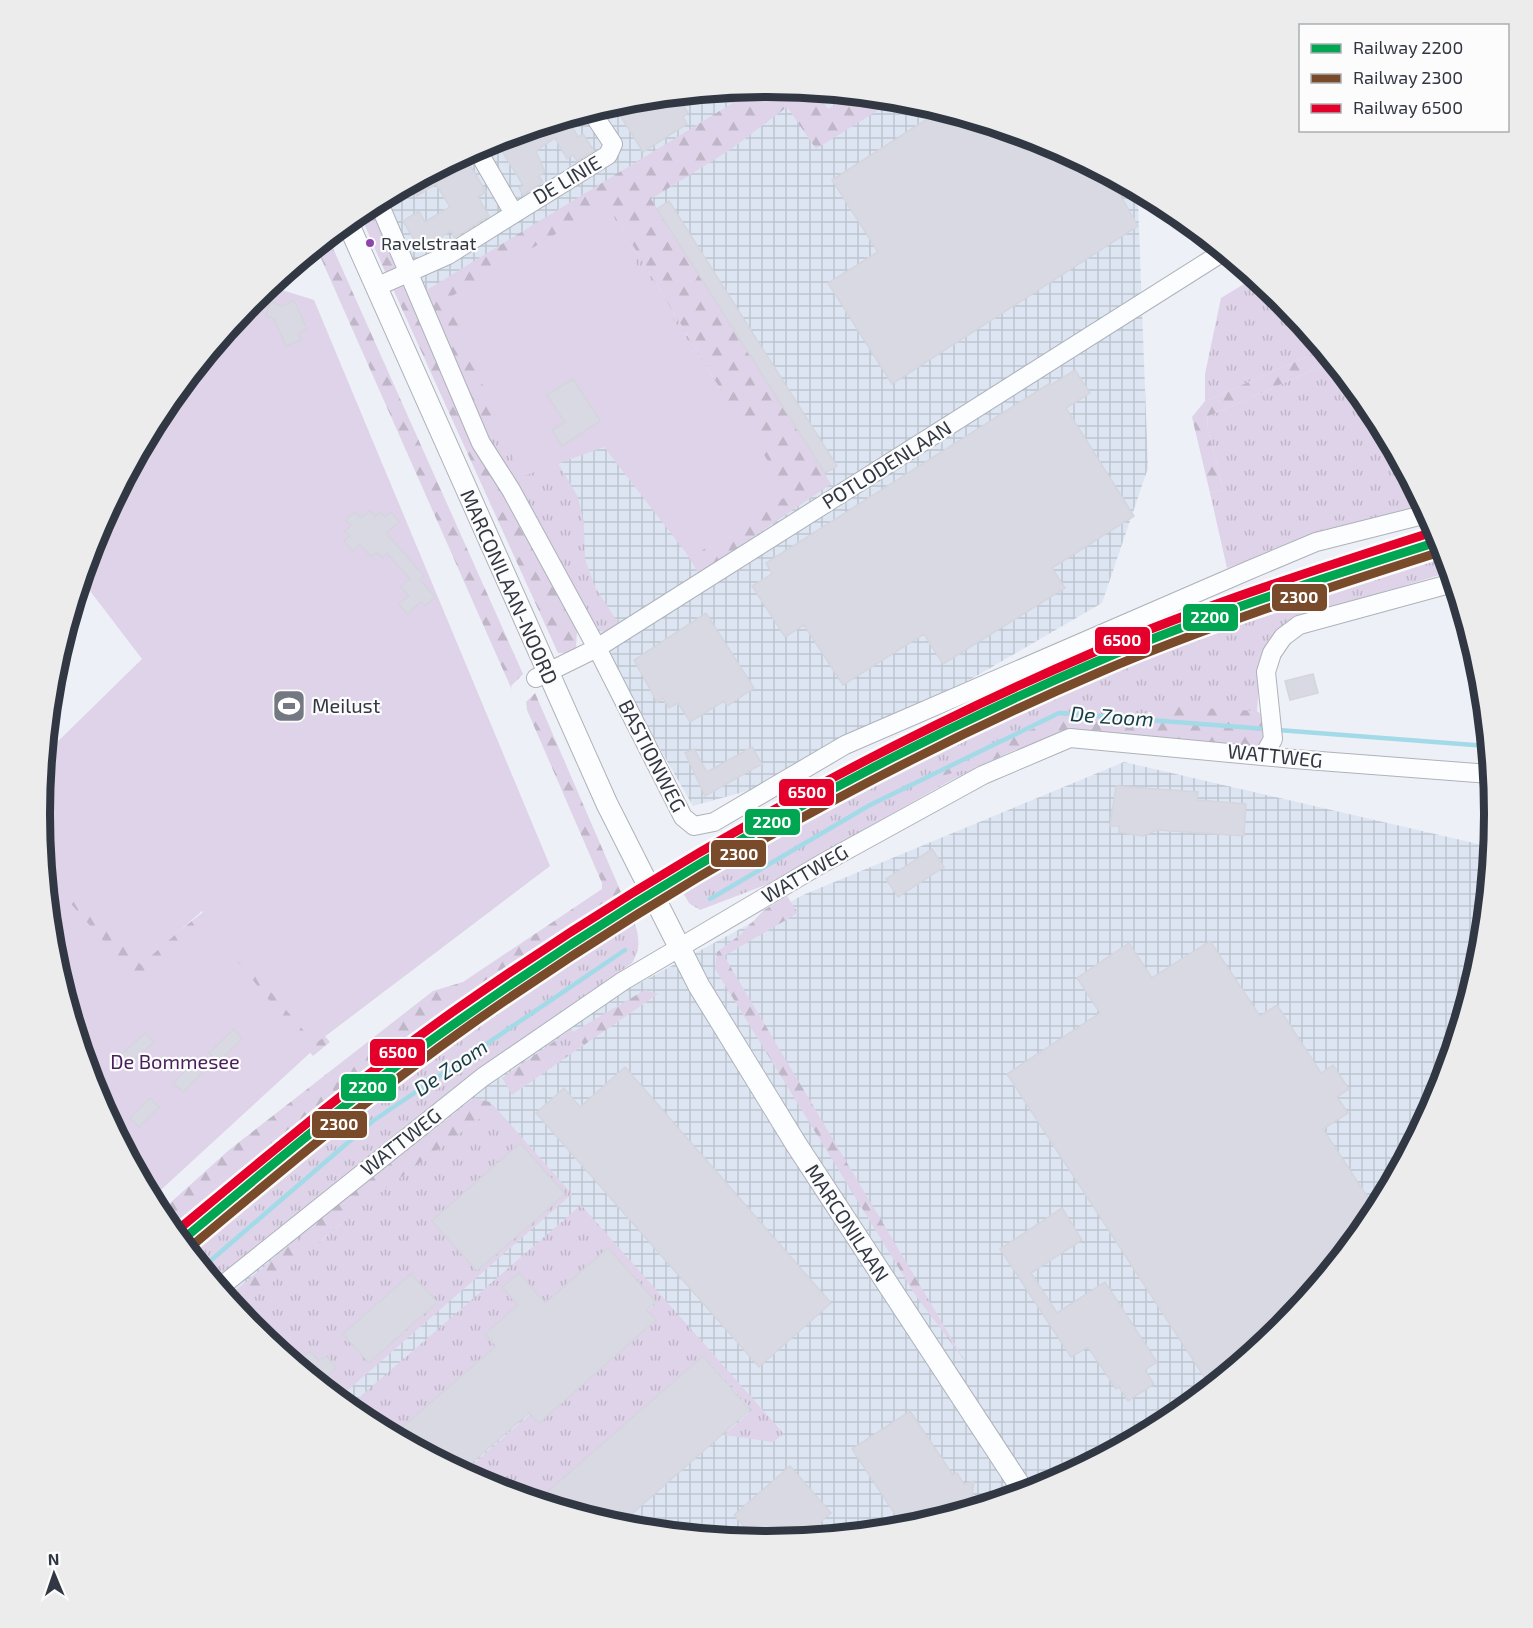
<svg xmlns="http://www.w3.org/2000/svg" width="1533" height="1628" font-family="'Exo 2',sans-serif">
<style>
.industrial{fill:url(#industrial-grid)}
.grass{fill:url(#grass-tufts);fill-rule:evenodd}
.forest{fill:url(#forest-firs)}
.garden{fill:#ded3e8}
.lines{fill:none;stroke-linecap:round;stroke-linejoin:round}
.stream{stroke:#a3dae7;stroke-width:4.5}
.building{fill:#d8d9e2;stroke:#d4d5dd;stroke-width:1.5}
.minor-casing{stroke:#aeb2ba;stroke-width:20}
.tertiary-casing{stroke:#aeb2ba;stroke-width:23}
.minor{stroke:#fcfdfe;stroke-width:18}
.tertiary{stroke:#fcfdfe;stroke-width:21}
.rail-1-casing{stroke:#fcfcfc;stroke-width:14}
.rail-2-casing{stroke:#fcfcfc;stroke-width:14}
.rail-3-casing{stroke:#fcfcfc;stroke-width:14}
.rail-1{stroke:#00a651;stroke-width:9}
.rail-2{stroke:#7a4b2a;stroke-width:9}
.rail-3{stroke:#e4002b;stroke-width:9}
.bus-dot{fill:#8e44ad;stroke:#fcfcfc;stroke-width:2}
.labels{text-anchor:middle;stroke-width:4.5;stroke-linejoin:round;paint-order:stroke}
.bus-label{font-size:18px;fill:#323843;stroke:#fcfcfc;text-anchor:start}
.street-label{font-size:20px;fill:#323843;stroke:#fcfcfc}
.poi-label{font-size:20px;fill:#323843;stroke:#fcfcfc;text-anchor:start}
.park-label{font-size:20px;fill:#491f5b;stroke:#fcfcfc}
.water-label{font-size:21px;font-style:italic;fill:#183e45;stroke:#fcfcfc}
.rim{fill:none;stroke:#323843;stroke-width:8}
.line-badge{stroke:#fcfcfc;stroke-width:2}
.badge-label{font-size:16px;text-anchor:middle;font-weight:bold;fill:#fff}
</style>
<defs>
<pattern id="industrial-grid" width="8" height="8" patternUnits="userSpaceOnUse" patternTransform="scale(1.5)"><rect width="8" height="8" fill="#dde5f2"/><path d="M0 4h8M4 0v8" fill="none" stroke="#bec5d1"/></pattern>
<pattern id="grass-tufts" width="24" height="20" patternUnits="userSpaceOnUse" patternTransform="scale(1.5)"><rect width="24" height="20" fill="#ded3e8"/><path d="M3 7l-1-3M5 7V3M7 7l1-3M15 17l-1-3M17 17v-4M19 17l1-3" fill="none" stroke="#bfb6c8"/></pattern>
<pattern id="forest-firs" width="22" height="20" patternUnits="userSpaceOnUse" patternTransform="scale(1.5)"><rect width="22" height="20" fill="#ded3e8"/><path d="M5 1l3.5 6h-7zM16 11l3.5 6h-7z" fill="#bfb6c8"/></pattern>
</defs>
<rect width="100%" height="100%" fill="#edf0f6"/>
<path class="industrial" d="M767,87L909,101L1045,142L1130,187L1138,201L1148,468L1102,603L808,774L693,806L422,339L365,208L488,142L625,100Z
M1124,762L1491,847L1480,956L1438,1093L1371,1218L1281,1329L1170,1419L1045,1486L908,1528L766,1541L624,1527L488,1486L362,1419L252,1328L207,1273L354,1137L803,895Z"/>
<path class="grass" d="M609,206L781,490L664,330L542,436L578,497L584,523L585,559L595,587L619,624L603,633L590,619L484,428L451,306Z
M1232,260L1281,300L1322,350L1205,401V374L1221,298L1244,284L1243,276Z
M1329,358L1372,410L1423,506L1307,539L1227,568L1210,493L1223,489L1208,430L1207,417L1324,365Z
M1440,541L1450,572L1316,612L1260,667L1257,711L1149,712L1141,719C1052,709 1008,736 932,777L980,766L946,783L768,884L700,910L689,903L677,882L984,710L1045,682L1134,642L1260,598Z
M624,899C634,921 646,941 632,963C487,1063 348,1168 215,1283L174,1233L254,1164L442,1018Z
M571,1029L584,1045L568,1056L556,1040Z
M495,1107L572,1194L338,1399L252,1328L238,1311L308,1252L296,1239L307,1229L319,1243L362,1206ZM564,1194L477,1271L433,1221Z
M581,1205L784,1434L773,1442L724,1435L752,1410L704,1356L538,1501L488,1486L463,1473L656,1304L608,1249L395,1436L362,1419L348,1407Z"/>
<path class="forest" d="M759,87L815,91L828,109L851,95L896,99L816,149L787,107L730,150L651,199L831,484L699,574L684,549L781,489L609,206L451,306L514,406L484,428L425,291Z
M372,204L399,268L386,274L359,212Z
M328,237L523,674L511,686L512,690L316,247Z
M406,283L478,455L513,507L572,618L577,630L576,649L568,653H558L393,289Z
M1322,350L1329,358L1324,365L1207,417L1208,430L1223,489L1210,493L1192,417L1205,401Z
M535,693L624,899C466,1000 314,1109 174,1233L159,1213L229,1150L433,991L463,982L602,889V883L527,710L526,702Z
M1163,706L1257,711L1263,716V740L1256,747L1052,739L1015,750L980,766L929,779L996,743L1053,721L1088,717L1141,719Z
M41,836L144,959L212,905L330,1042L313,1056L210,936L138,988L45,877Z
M787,896L798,913L724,956L965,1361L916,1296L715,969L717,952L740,935L764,910Z
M645,990L658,994L584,1045L573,1032Z
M556,1040L568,1056L512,1095L502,1078Z
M474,1098L490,1102L495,1107L362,1206L318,1243L307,1229Z
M296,1239L308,1252L238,1311L227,1298Z"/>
<path class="garden" d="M599,208L790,494L690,558L604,447L521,477L447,299Z
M269,286L314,300L550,866L315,1044L202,911L141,965L43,853L39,814L45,754L142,659L81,579L95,535L162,410L252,299Z
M45,874L141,984L210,927L311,1052L151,1199L94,1092L53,956Z"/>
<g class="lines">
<path class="stream" d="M1278,730L1487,746
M710,899L870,805L1059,713L1266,729
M202,1268L373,1121L625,950"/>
</g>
<path class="building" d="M677,95L688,113L683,117L687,124L643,152L613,104Z
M941,110L1045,142L1109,176L1138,226L892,384L828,283L878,252L832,180Z
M567,118L578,137L583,134L594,151L577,161L573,155L567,159L555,138L536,151L545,172L539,176L543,182L523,195L519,188L523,185L495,140Z
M464,155L486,192L478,197L489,216L454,238L451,231L420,250L403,221L419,211L425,222L450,207L436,184L417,196L410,185Z
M669,201L837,466L825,473L657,209Z
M294,301L307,329L298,334L301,340L286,346L274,319L266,316L271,302L282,306Z
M1075,370L1090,393L1066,408L1134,516L1052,568L1065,588L943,664L924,634L843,685L804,625L785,637L752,586L772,574L766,563L1050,383L1051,385Z
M573,379L600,421L562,446L552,430L565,422L547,395Z
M370,511L375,517L380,512L385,517L391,512L399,522L386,533L424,576L420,580L435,597L425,606L421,602L407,614L399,604L409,596L401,587L410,579L387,553L382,558L377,552L371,557L360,544L353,551L344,541L350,536L345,531L351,526L346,520L355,512L361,518Z
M706,613L754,688L727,706L724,701L690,722L678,703L669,708L663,698L657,702L634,660Z
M1313,674L1318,693L1290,700L1285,681Z
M752,747L762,764L705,796L685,753L694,749L707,772Z
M1116,786L1198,792L1197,800L1246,804L1244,836L1158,830L1142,836L1119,832V826H1110Z
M932,849L944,867L898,897L886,879Z
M1210,941L1260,1016L1277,1005L1321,1073L1333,1065L1349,1089L1337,1097L1348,1113L1323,1129L1376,1210L1281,1329L1210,1386L1007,1074L1100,1013L1077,978L1129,943L1152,978Z
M234,1029L242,1039L218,1062L209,1053Z
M145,1033L154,1042L129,1065L120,1056Z
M199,1058L208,1067L183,1092L173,1083Z
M625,1067L831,1303L759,1367L536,1113L564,1088L580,1107Z
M150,1098L159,1107L139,1127L130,1118Z
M520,1143L565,1194L477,1271L432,1221Z
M1062,1208L1082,1240L1031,1273L1057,1313L1105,1282L1157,1362L1145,1370L1154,1384L1128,1401L1119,1387L1116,1389L1088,1347L1071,1357L1000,1249Z
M608,1248L656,1302L647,1310L656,1320L539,1423L529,1413L461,1472L393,1435L496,1346L485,1334L518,1305L502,1287L519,1273L545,1303Z
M411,1274L437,1302L369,1363L343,1334Z
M310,1351L319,1361L326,1356L336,1368L319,1383L295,1364Z
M703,1356L750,1410L618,1526L537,1501Z
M910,1411L953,1475L957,1473L964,1484L974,1481L972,1496L979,1506L904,1528L852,1449Z
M790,1466L831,1513L802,1538L756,1540L734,1515Z"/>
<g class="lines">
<g class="minor-casing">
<path id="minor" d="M476,148L513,212
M378,201L481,443L511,490L597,648L683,817L694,826L714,822L845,745L1247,571L1316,542L1427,514
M376,287L448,255L608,155L613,144L591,111
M536,678L597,648L1223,252
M1264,755L1273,739L1266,672L1272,653L1283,637L1299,625L1453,583
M219,1288L483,1077L623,981L823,863L983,775L1070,738L1294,759L1490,774"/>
</g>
<g class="tertiary-casing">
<path id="tertiary" d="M347,221L607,804L699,986L796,1144L1024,1492"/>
</g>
<use href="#minor" class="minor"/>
<use href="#tertiary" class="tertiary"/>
<g class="rail-1-casing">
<path id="rail-1" d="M181,1241C274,1163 367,1084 467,1015C664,876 875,757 1096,662C1208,614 1324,578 1440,541"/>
</g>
<g class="rail-2-casing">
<path id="rail-2" d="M188,1249C281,1171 374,1093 473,1023C670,885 879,767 1100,672C1212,624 1328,588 1443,551"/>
</g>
<g class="rail-3-casing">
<path id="rail-3" d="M174,1233C268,1155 361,1076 461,1006C659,867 870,749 1092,653C1204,605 1320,568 1436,531"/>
</g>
<use href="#rail-1" class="rail-1"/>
<use href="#rail-2" class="rail-2"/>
<use href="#rail-3" class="rail-3"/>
</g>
<defs>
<g id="stadium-square" transform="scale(1.725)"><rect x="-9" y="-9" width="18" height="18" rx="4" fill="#737882" stroke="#fcfcfc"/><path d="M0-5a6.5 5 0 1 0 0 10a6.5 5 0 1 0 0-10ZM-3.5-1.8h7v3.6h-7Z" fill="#fff"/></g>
</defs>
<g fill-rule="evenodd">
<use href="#stadium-square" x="289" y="706"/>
</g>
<circle class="bus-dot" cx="370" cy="243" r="5"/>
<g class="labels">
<g class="bus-label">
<text x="381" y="250">Ravelstraat</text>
</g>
<g class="street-label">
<text transform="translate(567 180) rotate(-31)" y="7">DE LINIE</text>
<text transform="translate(887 465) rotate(-32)" y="7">POTLODENLAAN</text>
<text transform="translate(509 587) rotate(66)" y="7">MARCONILAAN-NOORD</text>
<text transform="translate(652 756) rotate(63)" y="7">BASTIONWEG</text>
<text transform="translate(1275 756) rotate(6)" y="7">WATTWEG</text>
<text transform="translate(805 874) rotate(-30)" y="7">WATTWEG</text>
<text transform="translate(401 1142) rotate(-38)" y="7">WATTWEG</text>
<text transform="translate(847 1223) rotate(57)" y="7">MARCONILAAN</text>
</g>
<g class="poi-label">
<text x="312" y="713">Meilust</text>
</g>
<g class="park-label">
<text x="175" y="1069">De Bommesee</text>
</g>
<g class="water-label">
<text transform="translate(1112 717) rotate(4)" y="7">De Zoom</text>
<text transform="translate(451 1068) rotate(-34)" y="7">De Zoom</text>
</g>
</g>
<path d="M0 0H1533V1628H0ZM50 814a717 717 0 1 1 1434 0a717 717 0 1 1-1434 0Z" fill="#ececed" fill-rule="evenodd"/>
<path class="rim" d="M50 814a717 717 0 1 1 1434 0a717 717 0 1 1-1434 0Z"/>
<g class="line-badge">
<rect x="1271" y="583" width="57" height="29" rx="6" fill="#7a4b2a"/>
<rect x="1182" y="603" width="57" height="29" rx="6" fill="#00a651"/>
<rect x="1094" y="626" width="57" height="29" rx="6" fill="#e4002b"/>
<rect x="778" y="778" width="57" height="29" rx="6" fill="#e4002b"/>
<rect x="744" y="808" width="57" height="28" rx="6" fill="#00a651"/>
<rect x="710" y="839" width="57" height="29" rx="6" fill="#7a4b2a"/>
<rect x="369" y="1038" width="57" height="29" rx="6" fill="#e4002b"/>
<rect x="340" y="1073" width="57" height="29" rx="6" fill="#00a651"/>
<rect x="311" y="1110" width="57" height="29" rx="6" fill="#7a4b2a"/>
</g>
<g class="badge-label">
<text x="1299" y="603">2300</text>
<text x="1210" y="623">2200</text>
<text x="1122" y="646">6500</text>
<text x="807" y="798">6500</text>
<text x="772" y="828">2200</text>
<text x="739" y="860">2300</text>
<text x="398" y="1058">6500</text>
<text x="368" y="1093">2200</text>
<text x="339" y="1130">2300</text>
</g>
<rect x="1299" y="24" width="210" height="108" fill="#fcfcfc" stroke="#abaeb2" stroke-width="1.5"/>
<rect x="1311" y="44" width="30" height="9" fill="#00a651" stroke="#abaeb2" stroke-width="1.5"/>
<text x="1353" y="54" font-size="18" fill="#323843">Railway 2200</text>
<rect x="1311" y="74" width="30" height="9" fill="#7a4b2a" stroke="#abaeb2" stroke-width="1.5"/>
<text x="1353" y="84" font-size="18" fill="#323843">Railway 2300</text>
<rect x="1311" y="104" width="30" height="9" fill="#e4002b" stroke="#abaeb2" stroke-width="1.5"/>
<text x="1353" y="114" font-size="18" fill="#323843">Railway 6500</text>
<g transform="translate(54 1574) rotate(358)" stroke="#fcfcfc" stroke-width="4.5" paint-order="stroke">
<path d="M0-4.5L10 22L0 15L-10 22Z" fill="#323843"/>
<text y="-9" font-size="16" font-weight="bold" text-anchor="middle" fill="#323843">N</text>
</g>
</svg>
